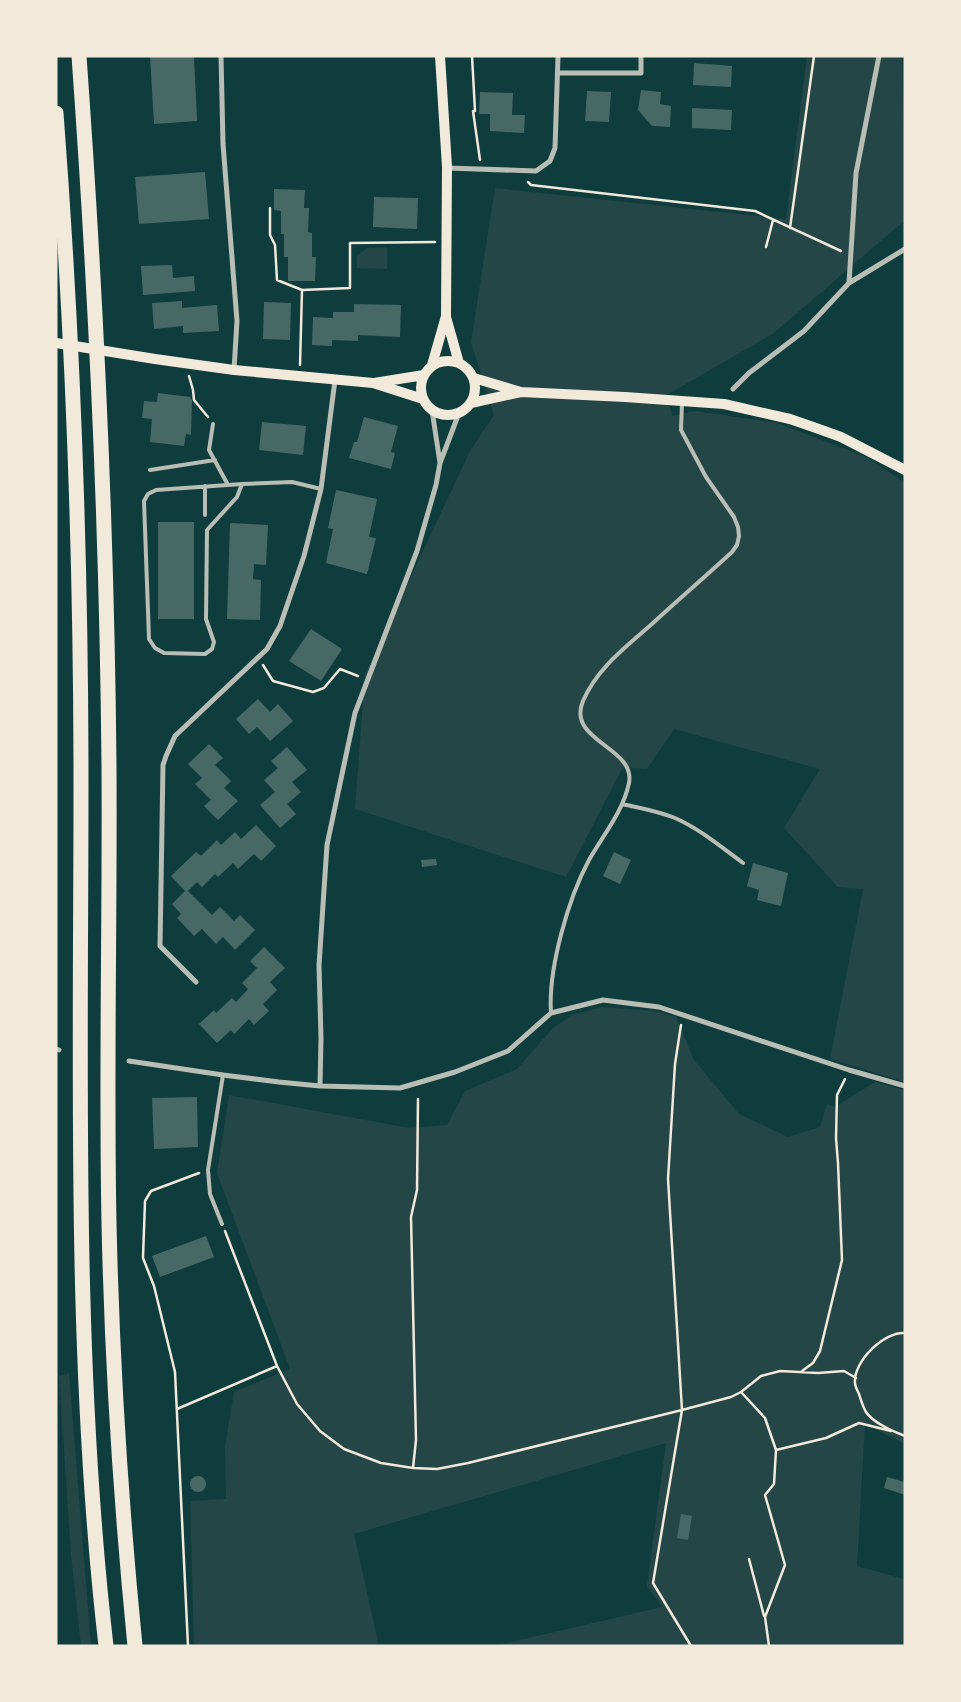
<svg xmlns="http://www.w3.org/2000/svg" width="961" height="1702" font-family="Commissioner,sans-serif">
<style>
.green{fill:#244646}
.building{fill:#486865}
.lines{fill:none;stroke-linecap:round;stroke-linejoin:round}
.path{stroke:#f1e9da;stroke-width:2.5}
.service{stroke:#b8beb3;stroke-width:4}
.minor{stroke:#b8beb3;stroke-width:5}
.secondary{stroke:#f1e9da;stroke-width:10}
.motorway{stroke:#f1e9da;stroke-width:15}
</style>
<rect width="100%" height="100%" fill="#0f3d3e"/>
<path class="green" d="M807,56H902L905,220L774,333L665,396L673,416L695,411L777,423L866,457L905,483V1082L830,1059L863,889L838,887L784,828L820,769L674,729L647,769L623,767L566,877L355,809L365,674L470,451L494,415L471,342L495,188L786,219Z
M387,247V269L357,268V256L367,248Z
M602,1007L655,1011L676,1017L694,1060L739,1114L788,1137L820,1127L827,1104L835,1107L875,1082L905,1090V1444L865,1424L857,1566L904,1579L905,1577V1646H494L662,1607L647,1586L666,1443L354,1534L379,1646H194L190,1501L226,1499L225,1446L234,1392L290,1369L217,1173L229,1095L409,1128L447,1125L465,1091L517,1069L553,1028L572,1015Z
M69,1373L91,1646H81L71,1555L59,1376Z"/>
<path class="building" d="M150,56H194L197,121L154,124Z
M694,63L732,66L731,87L693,85Z
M641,90L661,92L660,104L671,106L670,127L652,126L638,110Z
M587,91L611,92L609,122L585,121Z
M480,92L513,93L512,115H525L524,133L490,131V114H479Z
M692,108L732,110L731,130L692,128Z
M205,172L209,219L139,224L135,177Z
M274,189L305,190L304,208H309L308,232L312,233V257H316L315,281H288V257H284V234H281V211L274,210Z
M374,197L418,198L417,229L373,227Z
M172,265L173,278L194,276L195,291L143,295L141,266Z
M182,301V308L217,305L219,331L183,333V326L154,329L152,303Z
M264,302L291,303L290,340L263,339Z
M354,304L401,305L400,337L358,335V341L332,340V346L312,345L313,317L333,318V312H354Z
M158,393L190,397L192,400L191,435L186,434L184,446L150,442L152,419L142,418L144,401L157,402Z
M364,417L398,426L391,452L395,453L391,469L349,458L354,442H357Z
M262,422L306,426L303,455L259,450Z
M336,490L377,499L369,537L376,538L367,574L326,563L333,529L328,528Z
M158,522H194V619H158Z
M230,523L268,525L266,565L254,564L253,579L261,580L260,620L227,619Z
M311,629L342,649L321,681L289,661Z
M258,699L270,712L278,704L293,721L270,741L257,727L249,734L236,719Z
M209,744L223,758L215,765L231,781L224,788L238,801L218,820L204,806L211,800L195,784L202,778L188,764Z
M287,747L307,770L292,782L301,792L287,804L296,814L280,828L260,805L275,792L264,780L278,768L271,761Z
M256,825L276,846L261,861L254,854L238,869L233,863L218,877L215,874L202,887L197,882L188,891L212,915L220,907L234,921L240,915L255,930L235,950L223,937L216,944L202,929L194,936L177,918L181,914L172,904L185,891L171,876L196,852L201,856L217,840L221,845L235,832L241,839Z
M614,852L631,860L620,884L603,876Z
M436,859L437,865L422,867L421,860Z
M753,863L788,873L781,906L757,900L759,890L747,886Z
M264,947L285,968L270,982L277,990L263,1004L269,1011L254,1025L249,1019L234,1034L231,1030L217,1043L199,1024L214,1010L216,1013L232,998L236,1002L248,989L242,983L257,968L250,961Z
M197,1097L198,1147L154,1149L152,1098Z
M206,1236L214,1257L160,1277L152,1256Z
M190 1484a8 8 0 1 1 16 0a8 8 0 1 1-16 0Z
M887,1477L905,1482V1495L884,1488Z
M681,1514L692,1516L688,1540L677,1538Z"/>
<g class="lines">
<path class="path" d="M472,56L475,111H473L480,160
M528,182L531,185L755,211L841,251
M270,208V235L275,245L277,280L302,290L300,365
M790,228L814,56
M766,247L773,220
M302,290L350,288V243L435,242
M189,376L193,390L194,400L208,417
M263,665L273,681L313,692L324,688L340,669L358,676
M681,1025L675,1064L668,1179L682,1410L731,1397L741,1392L761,1376L780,1371L818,1373L844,1371L856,1378
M905,1333C884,1331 853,1362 855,1383C855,1387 858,1391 859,1394C861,1400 863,1407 866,1412C872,1422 894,1432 905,1436
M277,1366L297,1404L320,1431L344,1449L381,1463L413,1468L437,1469L468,1463L682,1410L653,1583L691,1646
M802,1371L813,1363L820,1351L842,1260L838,1163L836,1138L837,1095L845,1079
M741,1392L765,1418L776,1450L774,1484L765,1495L785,1565L765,1617L769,1646
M177,1409L277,1366L225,1231
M776,1450L826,1438L859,1423L891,1431
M413,1468L416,1440L411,1217L417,1190L418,1099
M749,1559L764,1616
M188,1646L175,1372L154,1286L143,1258L145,1201L151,1191L199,1173"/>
<path class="service" d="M213,424L209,450L228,485
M150,470L215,460
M242,484L156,490L148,494L144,501L149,639L155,648L164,653L205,654L212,649L214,642L206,619L207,530L237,497L242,484L292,482L321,489
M205,486V515
M622,804C640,808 658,811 675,818C700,829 721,847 743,863
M551,1013C548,969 568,899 589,860C603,835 623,812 629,783C636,747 566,741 583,701C597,668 627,646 653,623C679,599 706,576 732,552L737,545L739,536L738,527L734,517L706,477L681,430L682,402
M222,1224L210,1194L208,1170L223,1075"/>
<path class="minor" d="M221,56L223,144L237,321L234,370
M559,73H641V56
M447,168L536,171L550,161L555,148L558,56
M849,283L856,173L879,56
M733,389L749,373L804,331L849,283L905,249
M432,410L440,463
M196,982L160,946L163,765L166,756L175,736L267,649L280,626L304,556L321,489L335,380
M56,1049L59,1050
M129,1061L223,1075L279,1082L320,1086L400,1088L455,1072L508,1051L551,1013L603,1000L659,1007L849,1070L905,1086
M320,1086L321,1038L319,965L327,845L355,713L417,551L436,485L440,463L459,413"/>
<path class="secondary" d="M446,317L459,363
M56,343L155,359L234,370L373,383L423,399
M421 388a27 27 0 1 1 54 0a27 27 0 1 1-54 0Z
M432,365L446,316L447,167L440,56
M474,378L521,392
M374,383L424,375
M471,403L521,392L625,397L724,404L790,419L816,428L841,437L905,470"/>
<path class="motorway" d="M79,56C96,293 107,530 109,767C110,919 106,1071 109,1223C112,1364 121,1505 135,1646
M56,113C73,336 81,559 81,783C81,1070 73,1359 106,1646"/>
</g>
<rect width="961" height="1702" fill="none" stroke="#f1e9da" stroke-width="115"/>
</svg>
